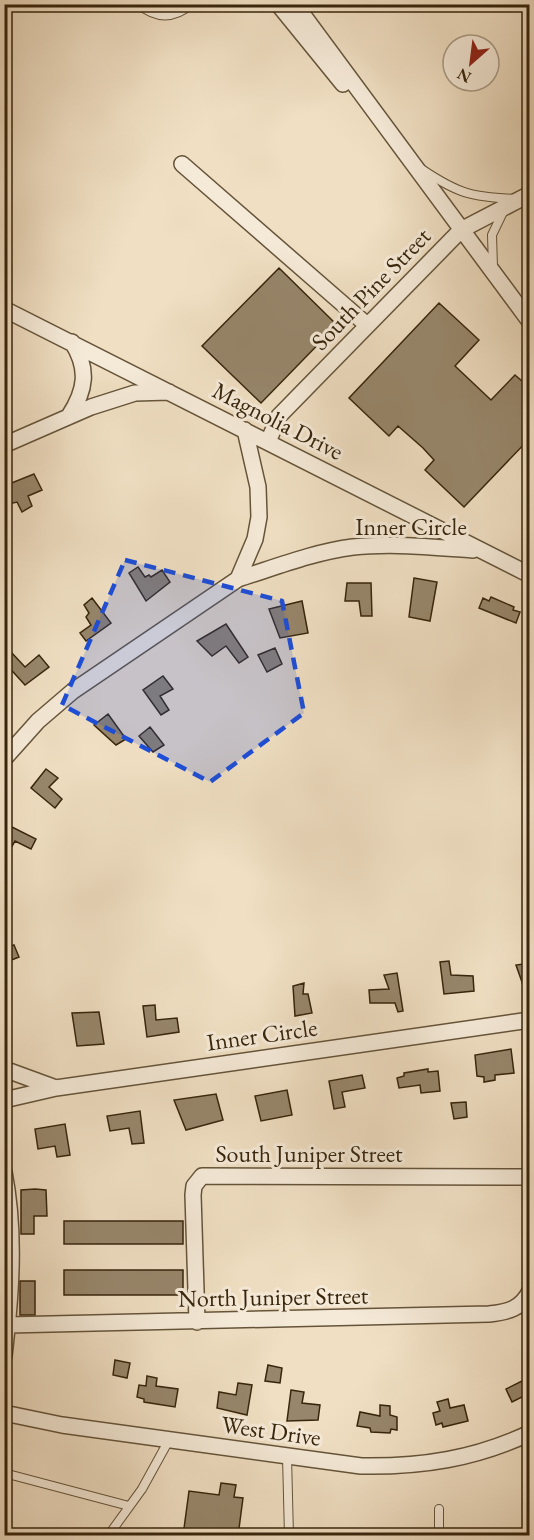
<svg xmlns="http://www.w3.org/2000/svg" width="534" height="1540" font-family="'EB Garamond',serif">
<style>
.building{fill:#97866b;stroke:#37250c;stroke-width:1.5}
.lines{fill:none;stroke-linecap:round;stroke-linejoin:round}
.lane-casing{stroke:#65543a;stroke-width:10}
.street-casing{stroke:#65543a;stroke-width:18}
.lane{stroke:#f5ead8;stroke-width:8}
.street{stroke:#f5ead8;stroke-width:15}
.marked{fill:#1d4ed8;fill-opacity:0.2;stroke:#1d4ed8;stroke-width:4.5;stroke-dasharray:12 8;stroke-linejoin:round}
.labels{text-anchor:middle;stroke-width:6;stroke-linejoin:round;paint-order:stroke}
.street-label{font-size:24px;fill:#37250c;stroke:#f5ead8}
</style>
<rect width="100%" height="100%" fill="#f0dfc3"/>
<filter id="stains"><feTurbulence type="fractalNoise" baseFrequency=".00333" numOctaves="4"/><feColorMatrix values="0 0 0 0 .2 0 0 0 0 .09 0 0 0 0 .02 0 0 0 .5 -.17"/></filter>
<radialGradient id="worn" r=".72"><stop offset=".6" stop-color="#630" stop-opacity="0"/><stop offset="1" stop-color="#630" stop-opacity=".3"/></radialGradient>
<path class="building" d="M279,268L337,325L261,403L202,346Z
M439,303L479,340L455,366L491,400L515,375L530,388V438L464,507L425,470L434,460L423,448L398,426L389,436L349,398Z
M34,474L42,490L28,496L32,506L22,512L17,502L4,505V486Z
M138,567L145,577L149,575L151,577L162,570L170,582L146,601L129,573Z
M414,578L437,582L430,621L409,617Z
M347,583H371L372,616H361L359,601H345Z
M491,597L514,607L513,610L520,612L516,623L479,608L483,598L489,601Z
M92,598L111,623L86,641L80,633L91,625L86,617L89,613L84,605Z
M302,601L308,633L280,638L269,609Z
M226,624L248,657L239,663L226,646L212,656L197,641Z
M275,648L282,664L267,672L258,655Z
M11,652L25,667L39,655L49,667L25,685L4,662V657Z
M163,676L173,689L160,696L169,710L161,715L143,690Z
M108,714L126,739L116,745L94,725Z
M150,727L164,745L153,752L139,736Z
M46,769L58,778L49,787L62,799L55,808L31,788Z
M4,823L36,839L31,849L15,841L4,860Z
M14,945L19,957L4,963V948Z
M449,961L451,975L473,976L474,991L444,994L440,962Z
M530,963V999H528L516,965Z
M397,973L403,1011L398,1012L395,1003H370L369,990L389,989L384,975Z
M304,983L303,994H308L312,1013L295,1016L293,986Z
M155,1005L156,1020L177,1018L179,1032L147,1037L143,1006Z
M99,1012L104,1044L77,1046L72,1013Z
M511,1049L514,1073L495,1075V1080L484,1082V1077L477,1076L475,1055Z
M428,1069V1072L438,1071L440,1091L421,1093L420,1085L399,1088L397,1078L404,1076V1073Z
M362,1075L365,1088L342,1092L345,1107L334,1109L329,1081Z
M287,1090L292,1115L261,1121L255,1096Z
M216,1094L223,1120L186,1130L174,1100Z
M466,1102L467,1117L454,1119L451,1103Z
M140,1111L144,1143L132,1144L129,1128L110,1131L107,1116Z
M65,1124L70,1155L57,1157L55,1146L38,1149L35,1129Z
M35,1189L46,1190L47,1216H34V1234H21V1190Z
M64,1221H183V1244H64Z
M64,1270H183V1295H64Z
M20,1281H35V1315H20Z
M115,1360L130,1363L127,1378L113,1375Z
M268,1365L282,1368L280,1383L265,1381Z
M147,1376L157,1378L156,1386L178,1389L175,1407L144,1402V1399L137,1397L139,1385L146,1386Z
M530,1377V1393L512,1402L506,1389Z
M238,1383L252,1385L247,1415L217,1408L219,1392L236,1395Z
M291,1390L304,1392L302,1403L320,1405L318,1420L287,1421Z
M448,1399L450,1408L464,1405L468,1421L443,1427L442,1423L436,1425L433,1413L440,1411L437,1402Z
M380,1405L390,1406V1415L397,1417V1430L391,1429L390,1433L371,1432L370,1428L357,1426L360,1412L380,1416Z
M221,1483L236,1485L234,1497L243,1498L238,1536H183L189,1491L219,1495Z"/>
<g class="lines">
<g class="lane-casing">
<path id="lane" d="M138,4C156,19 174,19 192,4
M423,170C459,194 472,197 515,199
M493,267L492,235L504,210
M287,1456L289,1536
M4,1473L129,1506
M108,1536L142,1489L169,1440
M439,1536V1509"/>
</g>
<g class="street-casing">
<path id="street" d="M278,4L343,84
M295,4L530,322
M182,164L367,325
M4,309L530,575
M69,416C86,390 89,369 72,342
M268,442L279,416L461,230L530,194
M4,445L91,407L135,393L169,392
M238,579C276,567 314,552 353,547C393,543 434,547 473,550
M4,759L38,721L73,691L238,579L255,539L259,517L258,487L245,430
M4,1069L56,1088L530,1020
M4,1100L56,1088
M4,1172C16,1232 11,1296 4,1356
M197,1322L193,1195L194,1186L202,1176L530,1177
M8,1325L489,1314C508,1312 521,1309 530,1291
M4,1413L62,1425L361,1466C422,1467 474,1459 530,1433"/>
</g>
<use href="#lane" class="lane"/>
<use href="#street" class="street"/>
</g>
<path class="marked" d="M125,560L282,601L304,713L210,782L62,705Z"/>
<g class="labels">
<g class="street-label">
<text transform="translate(371 289) rotate(-46)" y="8">South Pine Street</text>
<text transform="translate(278 421) rotate(27)" y="8">Magnolia Drive</text>
<text x="411" y="535">Inner Circle</text>
<text transform="translate(262 1035) rotate(-8)" y="8">Inner Circle</text>
<text x="309" y="1162">South Juniper Street</text>
<text transform="translate(273 1297) rotate(-1)" y="8">North Juniper Street</text>
<text transform="translate(271 1431) rotate(8)" y="8">West Drive</text>
</g>
</g>
<rect width="534" height="1540" fill="none" stroke="#f0dfc3" stroke-width="24"/>
<rect x="6" y="6" width="522" height="1528" fill="none" stroke="#37250c" stroke-width="3"/>
<rect x="12" y="12" width="510" height="1516" fill="none" stroke="#37250c" stroke-width="1.5"/>
<g transform="translate(471 63) rotate(208)"><circle r="28" fill="#f5ead8" stroke="#a99b86" stroke-width="1.5"/>
<path d="M0-4.5L10 22L0 15L-10 22Z" fill="#8f2418"/>
<text y="-9" font-size="16" font-weight="bold" text-anchor="middle" fill="#37250c">N</text>
</g>
<rect width="100%" height="100%" filter="url(#stains)"/>
<rect width="100%" height="100%" fill="url(#worn)"/>
</svg>
